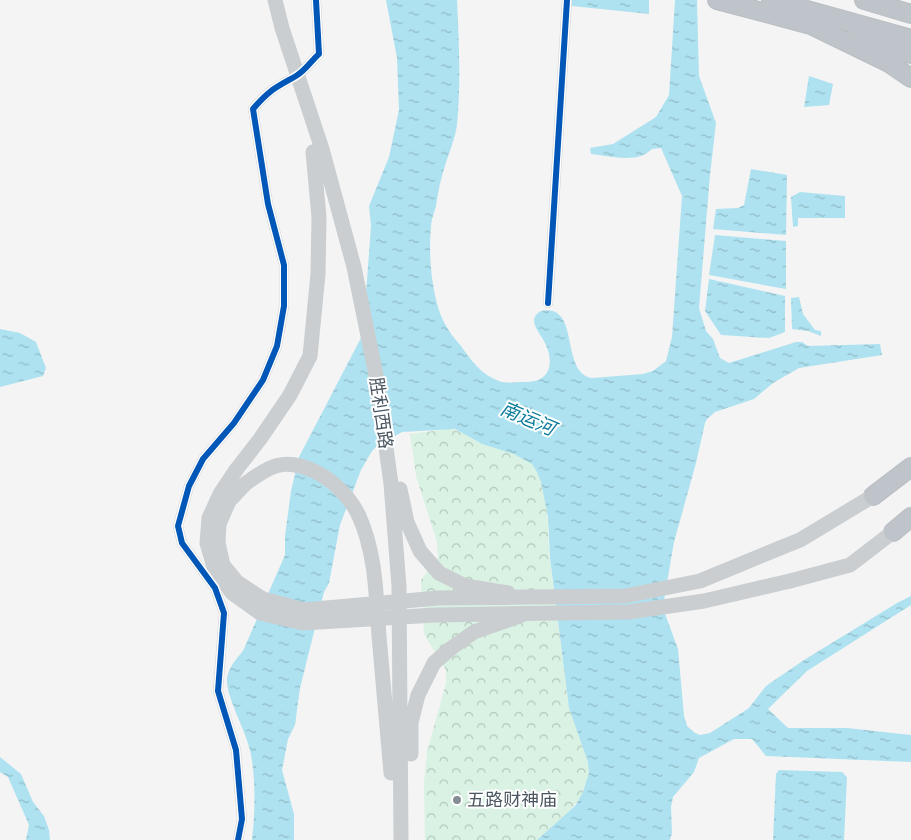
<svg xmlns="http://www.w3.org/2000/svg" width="911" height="840" font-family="'Alegreya Sans','Noto Sans SC',sans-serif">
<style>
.park{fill:url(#park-crowns)}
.water{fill:url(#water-ripples)}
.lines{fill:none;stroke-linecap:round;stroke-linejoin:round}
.highway-casing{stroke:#b9bec3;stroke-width:20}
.street{stroke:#ced0d2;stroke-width:10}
.primary{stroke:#caced1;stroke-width:15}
.highway{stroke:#bec4c9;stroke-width:18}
.primary-bridge{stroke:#caced1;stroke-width:15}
.cycleway-casing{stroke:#fff;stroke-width:9}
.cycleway{stroke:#0057b8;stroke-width:6}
.poi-dot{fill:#868d94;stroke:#fff;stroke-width:2}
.labels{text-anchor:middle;stroke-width:4;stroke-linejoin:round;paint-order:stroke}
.street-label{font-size:18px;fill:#4a5661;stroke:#fff}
.poi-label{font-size:18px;fill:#4a5661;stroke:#fff;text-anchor:start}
.water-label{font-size:19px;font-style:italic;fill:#0c7c9b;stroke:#fff}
</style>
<defs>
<pattern id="park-crowns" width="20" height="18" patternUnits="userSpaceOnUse" patternTransform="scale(1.25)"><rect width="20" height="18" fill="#d9f2e3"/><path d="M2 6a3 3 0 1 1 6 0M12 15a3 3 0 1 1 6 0" fill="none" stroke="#b2c7bb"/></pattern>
<pattern id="water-ripples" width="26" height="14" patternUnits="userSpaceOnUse" patternTransform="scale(1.25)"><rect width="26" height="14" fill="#aee2f0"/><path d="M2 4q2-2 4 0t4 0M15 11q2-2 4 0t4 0" fill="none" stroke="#90bac6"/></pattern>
</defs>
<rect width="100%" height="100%" fill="#f4f4f4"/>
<path class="park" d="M449,429C462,430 469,438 480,443C497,451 523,451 535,467C550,490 547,534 550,560C556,607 562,654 568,700C571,723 591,751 589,773C585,805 558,820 537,840H425L424,783L427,752L446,683V670L424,634L421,580L438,558L437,542L416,476L410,434Z"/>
<path class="water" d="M386,0H457C459,41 461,84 457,125C455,140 448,154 444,169C440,181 438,193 436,206C434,213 431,220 431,228C428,254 432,301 445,324C449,332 455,339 461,346C471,360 481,375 499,381C507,384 517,382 525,382C550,383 555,363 545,343C542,336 533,327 534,319C535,315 538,313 541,311C545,310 549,310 553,311C577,319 563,373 592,378L643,374L653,371L666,361L672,337L682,196L661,148L652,149C638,164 610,156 591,154L590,148L613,144L656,117L669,95L675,0H697L699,76L716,123L710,175L699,308L706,331L713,339L720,358L729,363L796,342H802L808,346L880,344L882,355L799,368L773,383L754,399L715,412L707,419L705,423L696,463L674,542L663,606L664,611L678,649L684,716L687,726L695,733L700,735L710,733L749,708L766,686L804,660L897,603L911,596V605L807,671L768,709L788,728H847L911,735V762L766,756L752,739H734L699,758L694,772L673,797L671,807L672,833L670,840H537L575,806L583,792L589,773L588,762L569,708L550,558L548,517L541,482L537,472L532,464L514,454L482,444L455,429L402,432L376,447L372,451L361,470L340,525L329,583L324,592L300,688L295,725L288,739L282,770L294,814V840H252C255,813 256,782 251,755C248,734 225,696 227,678C229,667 236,659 243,651L285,555V536L291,491L299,457L363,334L371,226L369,206L389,157L399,110L397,58Z
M572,0H649V14L572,6Z
M809,76L833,84L829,105L804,107Z
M751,169L787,175L786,235L713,229L716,209L738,208L744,205Z
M800,192L845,196V218H798V226L793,227L791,197Z
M715,235L786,241V289L709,275Z
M709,279L785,296V332L769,338L721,335L705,311Z
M799,297L803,314L815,330L821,331V336L808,331L792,329L791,298Z
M0,329L20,333L36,342L46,368L43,376L0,387Z
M0,757L21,774L33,802L44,816L49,830L50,840H26L29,825L8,777L0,772Z
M779,770L842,772L847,777L844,840H773L776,774Z"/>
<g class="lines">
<g class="highway-casing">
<path id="highway" d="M717,0L811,25L889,63L911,78
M771,0L911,39
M864,0L911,14
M859,39L911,54
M873,496L911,467
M893,532L911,517"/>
</g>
<path class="street" d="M548,303L567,0
M238,840L242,819L236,750L218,691L224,613L215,588L182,543L178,526L189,486L203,459L234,423L263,380L277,346L284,306V265L268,204L253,109C269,90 275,88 296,76C305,71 312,60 319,54L316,0"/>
<path class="primary" d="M275,0L282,28L322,149L354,267L376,375L391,484L399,586L401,840
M236,470L260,439L290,395L310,356L318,274L319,217L313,152
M245,484C269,466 284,457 314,471C333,480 350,497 359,516C376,554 376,595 379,636C383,681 387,727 391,773
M400,489L407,522L420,551L439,573L465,586L508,593
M780,548L800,540L873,496
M790,581L850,565L893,532
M411,754V723L418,695L434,663L450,649L474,632L522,615"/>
<use href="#highway" class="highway"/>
<path class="primary-bridge" d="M236,470L220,494L209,518L207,543L214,567L232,593L260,613L303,623L435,615L628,612L704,601L790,581
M245,484L229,501L219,524L218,543L223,565L237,582L263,599L304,610L438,598L625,596L700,581L780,548"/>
<g class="cycleway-casing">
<path id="cycleway" d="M548,303L567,0
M238,840L242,819L236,750L218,691L224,613L215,588L182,543L178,526L189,486L203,459L234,423L263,380L277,346L284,306V265L268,204L253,109C269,90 275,88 296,76C305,71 312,60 319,54L316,0"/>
</g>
<use href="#cycleway" class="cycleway"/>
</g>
<circle class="poi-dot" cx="457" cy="800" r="5"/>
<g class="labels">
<g class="street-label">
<text transform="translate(381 413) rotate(82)" y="6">胜利西路</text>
</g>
<g class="poi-label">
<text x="467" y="806">五路财神庙</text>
</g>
<g class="water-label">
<text transform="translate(528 418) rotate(23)" y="7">南运河</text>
</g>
</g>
</svg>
